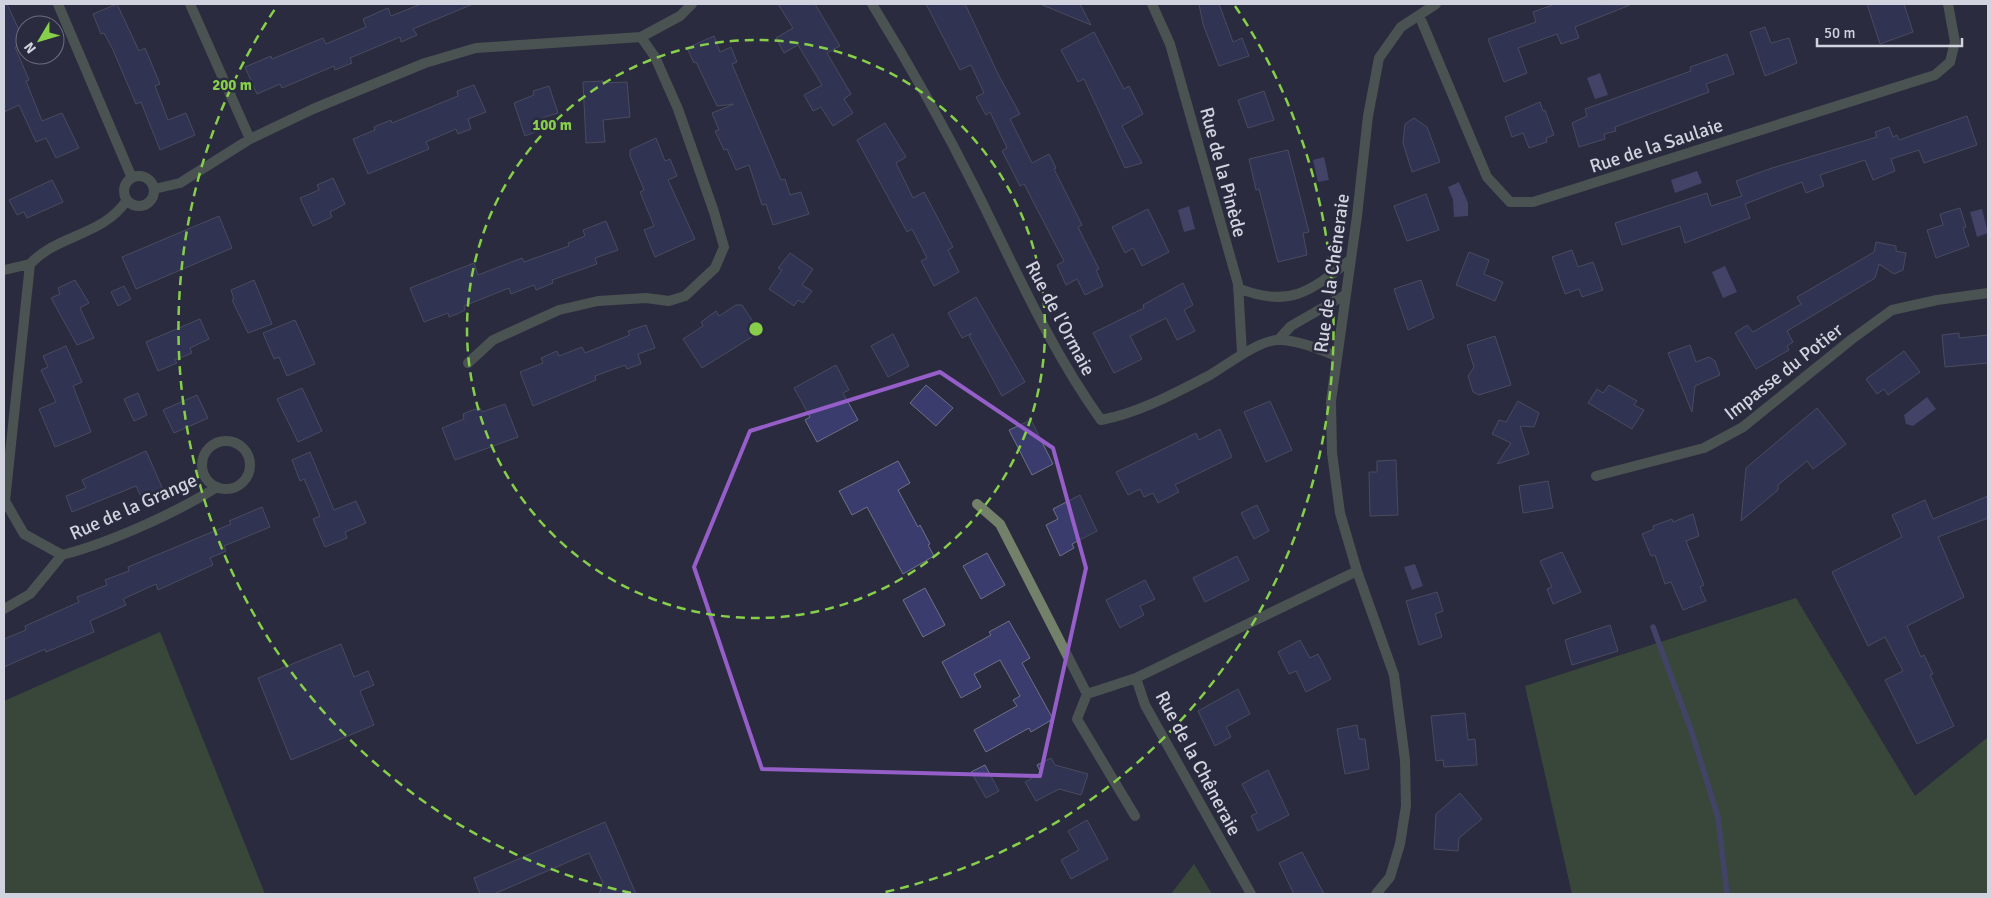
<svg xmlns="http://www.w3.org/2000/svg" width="1992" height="898" font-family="Signika,sans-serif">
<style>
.forest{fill:#4b6935}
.water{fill:#5f6197}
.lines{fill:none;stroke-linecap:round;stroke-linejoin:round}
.stream{stroke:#5f6197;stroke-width:5.5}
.building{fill:#3b3c6e;stroke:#6e7086}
.street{stroke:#73816a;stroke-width:10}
.marked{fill:none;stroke:#955ec9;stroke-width:4;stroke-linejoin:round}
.ring{fill:none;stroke:#87cf4a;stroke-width:2.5;stroke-dasharray:9 6}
.labels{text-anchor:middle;stroke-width:5;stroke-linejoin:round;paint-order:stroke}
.street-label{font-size:19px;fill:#d1d3df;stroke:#2a2b3e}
.centre{fill:#87cf4a;stroke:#2a2b3e;stroke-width:2.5}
.ring-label{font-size:15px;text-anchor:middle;font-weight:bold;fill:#87cf4a;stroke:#2a2b3e;stroke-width:5;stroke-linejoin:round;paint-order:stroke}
</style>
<rect width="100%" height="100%" fill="#2a2b3e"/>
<path class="forest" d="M1796,598L1915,796L1988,737V894H1572L1525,686Z
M160,632L265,894H4V701Z
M1194,864L1212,894H1171Z"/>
<path class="water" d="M1600,73L1608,95L1595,99L1587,78Z
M1324,157L1329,180L1318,182L1313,160Z
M1697,171L1702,183L1675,193L1671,180Z
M1459,182L1468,203V216L1454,217L1453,200L1448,187Z
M1189,206L1195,229L1184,232L1178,210Z
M1982,209L1988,233L1977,237L1970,212Z
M1725,266L1737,292L1723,298L1712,272Z
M1927,397L1936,409L1913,426L1906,424L1904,415Z
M1415,564L1423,586L1412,590L1404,567Z"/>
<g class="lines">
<path class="stream" d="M1653,627L1691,730L1718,817L1727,894"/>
</g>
<path class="building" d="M4,4H7L25,43L15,47L29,80L26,81L42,121L62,113L79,148L56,158L46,138L36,142L19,105L4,112Z
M117,4L139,51L145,48L160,84L155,86L168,120L186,113L195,135L160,150L141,102L136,104L113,50L104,33L101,34L93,14Z
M421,4H473L413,29L417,35L401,42L400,37L350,58L352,63L335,70L334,66L282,88L280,84L257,94L245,67L271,56L272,59L323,38L326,44L366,27L363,19L388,8L391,16Z
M778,4H815L840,46L827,53L851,94L844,99L853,113L833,126L821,107L813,111L804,95L822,85L798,45L784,53L776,38L793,28Z
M926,4H965L999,76L1020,114L1010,119L1032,163L1049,154L1056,168L1054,169L1082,225L1078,227L1099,269L1096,270L1103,286L1085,295L1077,279L1066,285L1057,265L1064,261L1024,184L1020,186L1002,151L1007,148L990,112L986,115L976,97L984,93L971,65L960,70Z
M1040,4H1080L1091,25Z
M1199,4H1219L1233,42L1242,38L1249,56L1219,66L1203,24Z
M1555,4L1630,5L1575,27L1579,38L1561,44L1557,34L1518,48L1527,73L1504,82L1488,39L1536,22L1533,12Z
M1867,4H1904L1913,32L1880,44Z
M1765,27L1771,43L1789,38L1797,63L1765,76L1750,32Z
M1094,32L1124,89L1129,86L1143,114L1122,126L1142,163L1125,168L1084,79L1078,82L1061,50Z
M714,36L720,52L731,47L737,62L732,64L781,180L785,179L790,195L801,192L809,214L773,225L766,204L762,205L749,165L736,170L727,149L724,150L715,131L719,130L712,113L734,104L717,106L696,62L694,63L687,48Z
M1727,54L1734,74L1706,84L1709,92L1615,127L1616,131L1604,134L1605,139L1579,147L1572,123L1587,116L1585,109L1691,71L1690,67Z
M603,81V83L627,82L630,117L603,120L605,142L586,143L583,82Z
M474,85L486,112L468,119L471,129L458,134L456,129L426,142L429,149L368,174L353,139L375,130L374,127L391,120L392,123L458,96L457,91Z
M549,86L558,113L542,118L546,128L525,136L514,103L534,95L533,91Z
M1264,91L1274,120L1248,128L1238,100Z
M1540,102L1543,111L1545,110L1554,135L1546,138L1547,142L1529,148L1523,133L1512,137L1505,117Z
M1967,116L1977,145L1924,163L1919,150L1891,159L1895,171L1873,180L1865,160L1820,175L1824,186L1806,193L1802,182L1745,204L1750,218L1685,243L1680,226L1622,245L1615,223L1707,193L1711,206L1742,196L1736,181L1772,168L1877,137L1875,132L1889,127L1893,137L1897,135L1899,140Z
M1414,118L1427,127L1440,162L1412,172L1403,143L1405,124Z
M885,123L906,157L896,163L913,198L924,192L953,247L948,250L959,272L934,286L921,261L927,258L912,229L907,232L857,140Z
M656,138L665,161L670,159L677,176L668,180L695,239L655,257L644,230L654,226L640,192L644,190L630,156V150Z
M1288,150L1309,232L1303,233L1307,255L1278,262L1259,189L1256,190L1249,159Z
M333,178L345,204L330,212L332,217L313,226L300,198L319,190L317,185Z
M52,180L63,202L27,218L24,212L17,215L9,200Z
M1426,194L1439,230L1407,241L1394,206Z
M1960,208L1966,227L1963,228L1969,246L1936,258L1927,230L1943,225L1940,214Z
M1148,209L1169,252L1142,266L1133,248L1125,253L1112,227Z
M219,216L232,248L136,289L122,257Z
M606,221L618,250L595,258L597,264L552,280L553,283L536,290L534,285L511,294L509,288L464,306L465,310L457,314L449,317L448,313L424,322L410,288L474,263L478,275L522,258L524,262L569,246L568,243L585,236L583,230Z
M1876,242L1896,246V251L1906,253L1903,270L1894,274L1879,264L1875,278L1787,331L1793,342L1787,346L1789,350L1756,369L1735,333L1747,325L1753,332L1801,304L1797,297L1874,252Z
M1572,250L1578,267L1593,262L1603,290L1582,297L1579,289L1565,294L1552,257Z
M1469,252L1489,260L1484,274L1503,282L1495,301L1456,285Z
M790,253L813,269L802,285L812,291L803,303L798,300L794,306L769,289L782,270L778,268Z
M75,280L89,303L80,308L94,338L77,345L51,298L60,294L58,288Z
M254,280L272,324L248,333L232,300L234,299L231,290Z
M1421,280L1434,318L1408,330L1394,289Z
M1183,283L1193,305L1184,310L1195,331L1177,340L1166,318L1130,336L1142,359L1114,373L1093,333L1144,308L1143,305Z
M124,286L131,299L118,306L111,292Z
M976,297L1025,382L1002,396L969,336L972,333L962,338L948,313Z
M736,305H742L760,332L702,368L683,339L703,326L701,322L716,311L719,316Z
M200,319L209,339L190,348L192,353L175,360L177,363L158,371L146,342Z
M295,320L315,364L287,376L279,357L274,359L263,333Z
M646,325L655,348L638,354L641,364L627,369L625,365L595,376L596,380L533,406L520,372L543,363L541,358L557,351L559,356L582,347L585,353L630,335L628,331Z
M1959,333V338L1988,335V363L1945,367L1942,335Z
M893,334L909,366L888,377L871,346Z
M1495,336L1511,385L1479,395L1473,392L1468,376L1474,367L1467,345Z
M1690,345L1696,362L1709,357L1715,361L1720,375L1695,386L1692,412L1668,353Z
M66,346L82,382L73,386L91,432L55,447L39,409L56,402L41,370L48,367L43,356Z
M1904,351L1920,372L1888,395L1884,389L1877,394L1866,379Z
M836,365L849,390L843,393L858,420L817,442L805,420L810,417L794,388Z
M926,385L953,408L936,426L910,403Z
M1609,385L1637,401L1634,405L1644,410L1632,429L1588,403L1597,389L1603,393Z
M302,388L322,431L298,442L277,399Z
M138,393L147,415L134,421L124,399Z
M197,395L208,418L174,433L163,410Z
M1270,401L1292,450L1266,462L1244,412Z
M1518,401L1539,413L1534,427L1520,426L1529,454L1497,464L1511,443L1492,434L1499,420L1506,422Z
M505,404L518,437L455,460L442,428L464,419L463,414L470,411L480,408L482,412Z
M1817,408L1846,444L1813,469L1807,461L1778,485V490L1741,521L1746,468Z
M1031,420L1053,464L1032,475L1009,430Z
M1220,429L1232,457L1175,485L1179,492L1158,503L1153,493L1144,497L1140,489L1128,495L1116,472L1196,433L1199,440Z
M146,451L165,494L144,503L136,486L72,512L66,496L86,488L82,480Z
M310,452L334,510L356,501L366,523L345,532L347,538L325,547L313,519L320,516L304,479L300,481L292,460Z
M1396,460L1398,515L1370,516L1369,472H1377V461Z
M898,461L910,483L898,490L918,527L920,525L930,544L928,545L934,556L903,574L867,507L852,515L839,491Z
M1548,481L1553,508L1523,513L1519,486Z
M1080,495L1097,531L1072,544L1074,548L1060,556L1046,525L1058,519L1053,509Z
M1988,496V518L1938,537L1964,597L1907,626L1921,657L1924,655L1933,674L1930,675L1954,726L1917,744L1885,680L1903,671L1885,637L1868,646L1832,572L1902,537L1892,515L1925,500L1933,519Z
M1257,505L1269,531L1254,539L1241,513Z
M262,507L270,527L224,546L226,551L210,558L213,565L158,590L156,584L123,599L126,605L90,621L94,632L46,652L45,649L4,667V639L26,630L25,626L79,602L77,597L107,585L105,580L129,571L128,567L231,524L229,521Z
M1693,514L1699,536L1686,541L1704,585L1700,587L1706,601L1683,610L1671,582L1665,584L1655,555L1651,556L1642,534L1654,529L1653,526L1672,519L1673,522Z
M1562,552L1581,592L1553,604L1547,589L1552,587L1540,561Z
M987,553L1005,585L981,599L963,566Z
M1237,556L1249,580L1205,602L1193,578Z
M1145,580L1155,599L1140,606L1144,615L1120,628L1106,600Z
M925,588L945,625L923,637L903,600Z
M1437,592L1443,611L1435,614L1442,637L1419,645L1406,601Z
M1009,621L1030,658L1022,663L1053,719L1031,732L1029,728L986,752L974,730L1017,706L1013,700L1020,696L1000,660L974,674L981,687L961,698L942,662L991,635L989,632Z
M1610,625L1618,651L1572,665L1565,640Z
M1300,640L1310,658L1318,654L1331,679L1306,692L1296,671L1289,674L1278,652Z
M341,644L354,677L368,671L374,685L360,691L374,725L291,760L258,678Z
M1238,689L1250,714L1226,727L1231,737L1215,746L1198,711Z
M1465,713L1468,740L1475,739L1477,765L1444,767L1443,760L1436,761L1431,716Z
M1357,725L1359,739H1365L1369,769L1345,774L1337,729Z
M1051,758L1055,765L1088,774L1081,795L1059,789L1036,801L1025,782L1041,773L1037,765Z
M985,765L999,791L986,798L971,772Z
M1268,770L1289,815L1258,831L1251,816L1257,813L1242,784Z
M1460,793L1482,819L1459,838L1458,851L1434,849L1436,814Z
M1087,820L1108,859L1071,879L1061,860L1079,850L1068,831Z
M605,822L636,894H599L603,883L589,853L494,894H480L474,878Z
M1302,852L1324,894H1294L1279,863Z"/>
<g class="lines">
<path class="street" d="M58,4L132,178
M190,4L250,139
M872,4C909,64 944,126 976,190C1015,268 1050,349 1101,420C1139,413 1175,393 1210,375C1227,365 1261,338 1281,340C1300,341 1319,349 1336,356
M1152,4L1170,44L1238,284L1242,353
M1419,15L1487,177L1510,202H1533L1935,75L1950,62L1955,42L1948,4
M641,37L680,16L692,4
M124 191a15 15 0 1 1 30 0a15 15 0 1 1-30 0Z
M154,189L180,183L250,139L313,109L425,63L476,48L641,37L655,57L678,109L714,212L724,247L715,268L685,296L669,301L646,298L598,301L559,310L493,340L468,363
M127,200C103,236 58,234 30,264L5,501L24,534L62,555C109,543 176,513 217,487
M4,270L30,264
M1238,288C1289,309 1311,291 1350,260
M1279,339L1291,326L1345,295
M202 465a24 24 0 1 1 48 0a24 24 0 1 1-48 0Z
M1596,476L1704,448L1743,427L1852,339L1892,310L1937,300L1988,293
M977,504L1000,524L1087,694L1077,719L1135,816
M4,609L30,594L62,555
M1087,694L1136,678
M1251,894L1145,705L1136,678L1357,571
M1376,894L1390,877L1400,844L1406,806L1405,760L1394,675L1357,571L1340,513L1332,453L1331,401L1357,216L1368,116L1379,58L1401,27L1436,4"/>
</g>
<path d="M0 0H1992V898H0ZM940,372L1053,448L1086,568L1040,776L762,769L694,567L750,431Z" fill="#2a2b3e" fill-opacity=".55" fill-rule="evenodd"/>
<path class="marked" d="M940,372L1053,448L1086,568L1040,776L762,769L694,567L750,431Z"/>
<g class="ring">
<circle cx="756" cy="329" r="289"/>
<path d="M631 893A578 578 0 0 1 277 6M1235 6A578 578 0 0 1 881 893"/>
</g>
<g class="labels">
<g class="street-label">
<text transform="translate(1656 145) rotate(-18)" y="7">Rue de la Saulaie</text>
<text transform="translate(1224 172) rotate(75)" y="7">Rue de la Pinède</text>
<text transform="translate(1331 273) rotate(-82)" y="7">Rue de la Chêneraie</text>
<text transform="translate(1061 318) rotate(62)" y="7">Rue de l'Ormaie</text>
<text transform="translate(1783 371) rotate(-38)" y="7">Impasse du Potier</text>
<text transform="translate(133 506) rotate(-24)" y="7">Rue de la Grange</text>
<text transform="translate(1199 763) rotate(62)" y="7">Rue de la Chêneraie</text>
</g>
</g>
<circle cx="756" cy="329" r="8" class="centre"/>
<g class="ring-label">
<text x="232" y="90">200 m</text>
<text x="552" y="130">100 m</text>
</g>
<rect width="1992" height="898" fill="none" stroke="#d1d3df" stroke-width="10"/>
<g transform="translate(40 40) rotate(232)"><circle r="24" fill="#2a2b3e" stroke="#6d6e7e"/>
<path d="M0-4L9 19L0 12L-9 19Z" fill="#87cf4a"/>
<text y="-8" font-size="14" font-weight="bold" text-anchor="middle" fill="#d1d3df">N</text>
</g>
<path d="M1817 38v8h145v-8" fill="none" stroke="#d1d3df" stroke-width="2.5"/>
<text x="1824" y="38" font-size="15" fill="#d1d3df" stroke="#2a2b3e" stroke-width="4" paint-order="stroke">50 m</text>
</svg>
